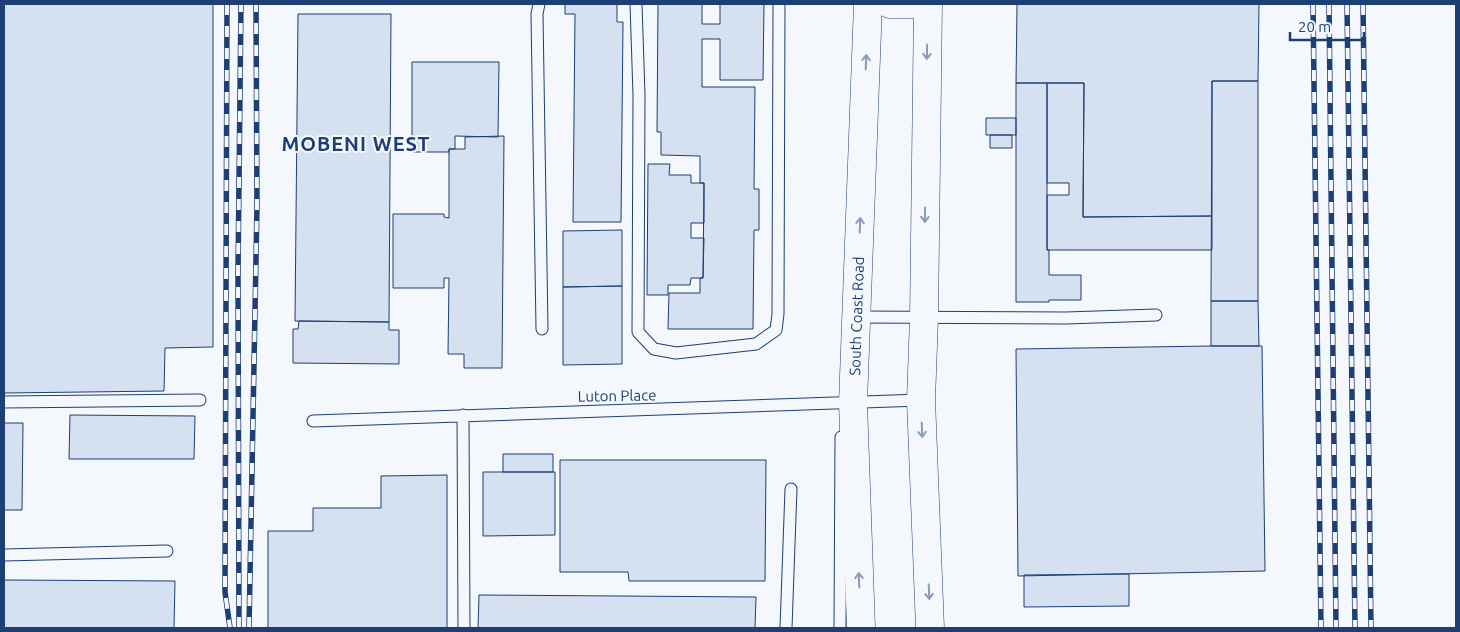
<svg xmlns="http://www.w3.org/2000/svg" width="1460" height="632" font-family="Ubuntu,sans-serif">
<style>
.building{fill:#d5e0f0;stroke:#1d3f73}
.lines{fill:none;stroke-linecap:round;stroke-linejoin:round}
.lane-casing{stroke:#1d3f73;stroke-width:13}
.highway-casing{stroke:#1d3f73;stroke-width:29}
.lane{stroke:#f4f7fb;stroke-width:11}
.highway{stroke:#f4f7fb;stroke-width:28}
.rail-casing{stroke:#1d3f73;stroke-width:5.5}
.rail{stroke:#f4f7fb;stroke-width:4;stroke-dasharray:11;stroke-linecap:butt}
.oneway{stroke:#889bb7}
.labels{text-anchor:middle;stroke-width:4;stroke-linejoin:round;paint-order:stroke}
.street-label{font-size:15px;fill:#1d3f73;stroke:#f4f7fb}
.district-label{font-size:20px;font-weight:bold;letter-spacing:1px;fill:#1d3f73;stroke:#f4f7fb}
</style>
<rect width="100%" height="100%" fill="#f4f7fb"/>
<path class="building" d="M4,4H213V347L165,348L164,391L4,393Z
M565,4H617V22H623L621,222H573L575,14H565Z
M658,4H702V24H720V4H764L763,80H720V39H702V87H755L754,189H759V230H754L753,329H668L669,293H700V278H703L704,183H700V156L661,155V132H657Z
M1017,4H1259L1258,81H1212V216L1083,217L1084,83H1016Z
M298,14H391L389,322L295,321Z
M412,62H499L498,137L455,136V149H449V152H412Z
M1212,81H1258V301H1211Z
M1016,83H1047V250H1049V275H1081V300H1049V302H1016Z
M1047,83H1084L1083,217L1212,216V250H1047V195H1069V183H1047Z
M986,118H1016V135H986Z
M990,135H1012V148H990Z
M504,136L502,368H464V354H448L449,278H444V288H393V214H444V217L449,218V149H465V137Z
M648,164H670L669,175H691V183H704V223H691V238H704L703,278H691L690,285H668V295H647Z
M622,230V286L563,287V231Z
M622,286V364L563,365V287Z
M1211,301H1258L1259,346H1211Z
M299,321L389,322V330H399V364L293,363V329H298Z
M1211,346H1262L1265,571L1018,576L1016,349Z
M70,415L195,416L194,459H69Z
M4,423H23L22,510H4Z
M503,454H553V472H503Z
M560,460H766L765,581H629L628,572H560Z
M483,472H555V535L483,536Z
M447,475V628H268V531H313V508H381V476Z
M1129,574V606L1024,607V575Z
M4,580L175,581L174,628H4Z
M479,595L756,597L755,628H478Z"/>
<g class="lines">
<g class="lane-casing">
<path id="lane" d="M539,4L537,14L542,329
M636,4L639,95L638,332L654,349L676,353L756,344L776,330L778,314L779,4
M857,317L1066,318L1156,315
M4,402L200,400
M463,415L464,628
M313,421L921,400
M4,555L167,551
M786,628L791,489
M840,628L841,437"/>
</g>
<g class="highway-casing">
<path id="highway" d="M890,4H928
M928,4L924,318L921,400L930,628
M861,628L853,403L868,4"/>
</g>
<use href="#lane" class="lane"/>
<use href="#highway" class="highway"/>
<g class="rail-casing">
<path id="rail" d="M227,4L225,592L230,628
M1313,4L1321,628
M1329,4L1336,628
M1347,4L1355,628
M1363,4L1371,628
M239,628L238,272L241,4
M249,628L257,206L256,4"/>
</g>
<use href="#rail" class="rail"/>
</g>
<defs><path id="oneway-shaft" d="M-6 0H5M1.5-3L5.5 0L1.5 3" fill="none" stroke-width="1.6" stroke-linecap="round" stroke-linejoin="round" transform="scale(1.25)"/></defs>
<g class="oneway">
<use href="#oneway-shaft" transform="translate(927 52) rotate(91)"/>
<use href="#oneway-shaft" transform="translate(866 62) rotate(-88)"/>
<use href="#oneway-shaft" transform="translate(925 215) rotate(91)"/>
<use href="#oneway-shaft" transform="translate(860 225) rotate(-88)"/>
<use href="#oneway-shaft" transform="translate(922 430) rotate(88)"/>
<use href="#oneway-shaft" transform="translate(859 580) rotate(-92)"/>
<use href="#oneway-shaft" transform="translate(929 592) rotate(88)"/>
</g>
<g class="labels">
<g class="street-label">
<text transform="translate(857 316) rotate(-88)" y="5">South Coast Road</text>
<text transform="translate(617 396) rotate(-1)" y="5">Luton Place</text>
</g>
<g class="district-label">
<text x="356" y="151">MOBENI WEST</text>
</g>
</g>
<rect width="1460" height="632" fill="none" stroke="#1d3f73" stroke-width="10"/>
<path d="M1290 32v8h74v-8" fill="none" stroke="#1d3f73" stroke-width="2.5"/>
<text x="1298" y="32" font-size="15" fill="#1d3f73" stroke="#f4f7fb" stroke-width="4" paint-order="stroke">20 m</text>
</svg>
